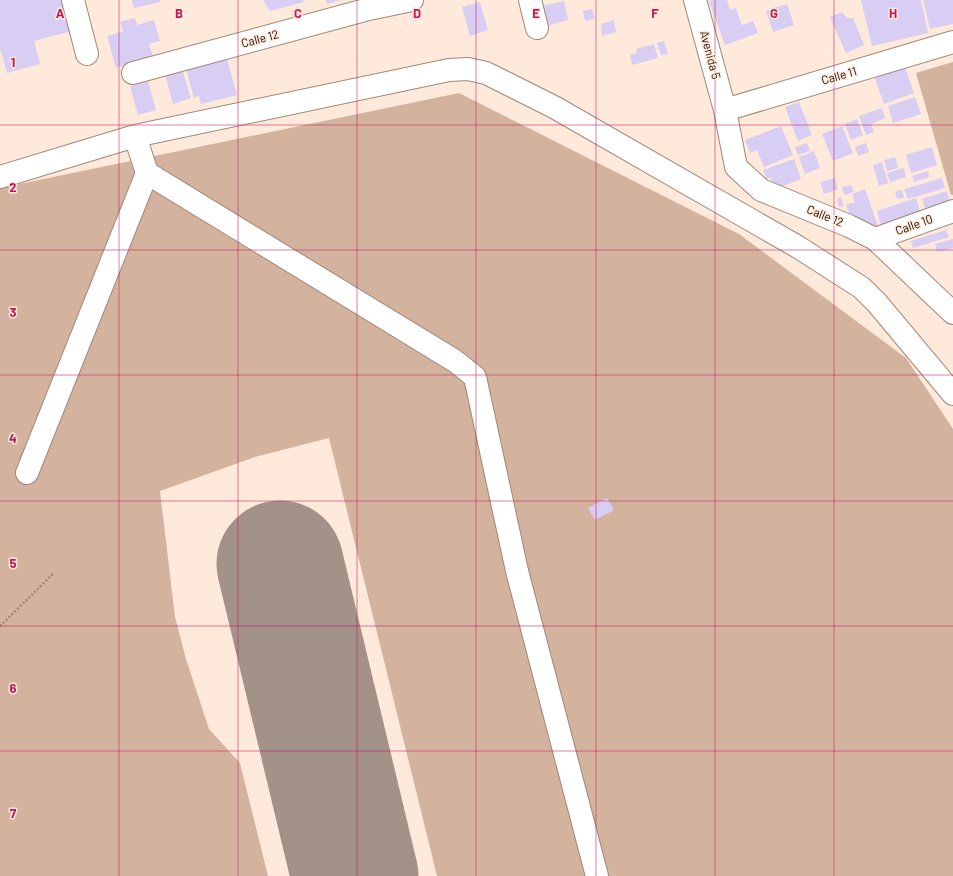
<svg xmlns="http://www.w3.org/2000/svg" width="953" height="876" font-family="Barlow,sans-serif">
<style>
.green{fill:#d4b39e}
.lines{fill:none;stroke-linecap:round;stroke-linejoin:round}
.runway{stroke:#a39287;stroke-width:127}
.building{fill:#d8cdf3}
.minor-casing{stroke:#a08777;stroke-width:24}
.path{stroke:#99887e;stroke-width:2.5;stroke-dasharray:2 2;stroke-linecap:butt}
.minor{stroke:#fff;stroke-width:22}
.grid{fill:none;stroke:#c2185b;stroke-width:1;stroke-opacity:0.55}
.labels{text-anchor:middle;stroke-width:3;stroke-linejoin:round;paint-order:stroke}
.street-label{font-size:12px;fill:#1b120c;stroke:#ffe9da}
.grid-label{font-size:13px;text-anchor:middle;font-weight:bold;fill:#c2185b;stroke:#ffe9da;stroke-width:3;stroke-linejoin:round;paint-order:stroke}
</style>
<rect width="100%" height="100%" fill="#ffe9da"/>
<path class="green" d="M953,62V195H951L916,73Z
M459,93L739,234L906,358L953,429V876H437L329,438L255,457L160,491L175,617L186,659L209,729L240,763L268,876H0V188Z"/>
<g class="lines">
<path class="runway" d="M280,564L355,876"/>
</g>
<path class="building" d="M0,0H64L72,31L34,41L40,64L7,73L1,51L0,52Z
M132,0H160V2L134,8Z
M263,0H303L304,2L270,11Z
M326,0H341L327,4Z
M712,0H727L730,10L736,8L742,25L753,21L758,33L725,45L709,1Z
M861,0H921L928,33L872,46Z
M923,0H953V24L930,29Z
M564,1L568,20L546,26L541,6Z
M480,2L488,30L470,36L462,7Z
M787,4L794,25L773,32L766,11Z
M592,9L595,19L585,21L583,11Z
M842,12L847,18H853L864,45L846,53L830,17Z
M135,18L137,25L154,20L160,41L149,44L153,57L116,68L107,36L123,31L120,22Z
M614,20L616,32L602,36L601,24Z
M664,41L668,54L661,55L657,43Z
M654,44L658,58L632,65L630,55L637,53L636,49Z
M227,59L237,95L201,104L199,96L194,98L186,69Z
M904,65L914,93L884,104L874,76Z
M182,69L191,98L173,104L165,75Z
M148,81L156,110L138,115L130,86Z
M915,97L921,114L893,123L888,106Z
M799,102L812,135L798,141L785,107Z
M882,108L885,118L871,124L874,132L866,135L859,116Z
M857,119L863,135L851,140L845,124Z
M781,126L793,155L764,167L757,150L750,153L745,140Z
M842,126L853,153L833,161L822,134Z
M807,143L810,151L798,155L795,147Z
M866,143L869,152L858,156L855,147Z
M932,147L937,165L911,173L906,155Z
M814,151L820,168L805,174L799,157Z
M895,157L898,168L887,171L884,160Z
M794,159L801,179L775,189L770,177L767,179L763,170Z
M882,162L888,183L879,186L873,165Z
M904,168L906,177L890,182L887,173Z
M928,171L929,177L914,182L912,176Z
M835,178L838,189L824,194L820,182Z
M942,178L945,188L908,199L904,189Z
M851,185L854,192L844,195L842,187Z
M865,189L879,229L854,226L846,205L855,202L852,194Z
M902,190L904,198L897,199L895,191Z
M947,191L952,209L928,217L922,199Z
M841,197L844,206L839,207L837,199Z
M916,198L922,218L882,230L877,211Z
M946,230L949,237L913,248L911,241Z
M953,239V248L937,252L935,244Z
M607,498L614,510L595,520L588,508Z"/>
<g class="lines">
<g class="minor-casing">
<path id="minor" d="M73,0L87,54
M530,0L537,28
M695,0L725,110L736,167L761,190L849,226L875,239L953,313
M133,73L369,9L412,0
M725,110L953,42
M147,173L455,361L475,377L517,571L597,876
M0,177L135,136L449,70L468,69L486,73L554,107L798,247L862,288L877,303L953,394
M875,239L953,211
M27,473L147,173L135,136"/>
</g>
<path class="path" d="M0,626L53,574"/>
<use href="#minor" class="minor"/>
</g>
<path class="grid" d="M119,0V876M238,0V876M357,0V876M476,0V876M596,0V876M715,0V876M834,0V876M0,125H953M0,250H953M0,375H953M0,501H953M0,626H953M0,751H953"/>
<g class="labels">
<g class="street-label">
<text transform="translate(260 39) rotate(-15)" y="4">Calle 12</text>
<text transform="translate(710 55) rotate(75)" y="4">Avenida 5</text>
<text transform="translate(839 76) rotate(-16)" y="4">Calle 11</text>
<text transform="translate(825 216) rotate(22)" y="4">Calle 12</text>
<text transform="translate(914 225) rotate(-20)" y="4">Calle 10</text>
</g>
</g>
<g class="grid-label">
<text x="60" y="18">A</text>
<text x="179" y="18">B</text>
<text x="298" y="18">C</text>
<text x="417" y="18">D</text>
<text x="536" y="18">E</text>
<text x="655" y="18">F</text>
<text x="774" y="18">G</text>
<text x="893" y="18">H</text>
<text x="13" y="67">1</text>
<text x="13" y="192">2</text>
<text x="13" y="317">3</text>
<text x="13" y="443">4</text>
<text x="13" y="568">5</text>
<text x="13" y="693">6</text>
<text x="13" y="818">7</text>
</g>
</svg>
